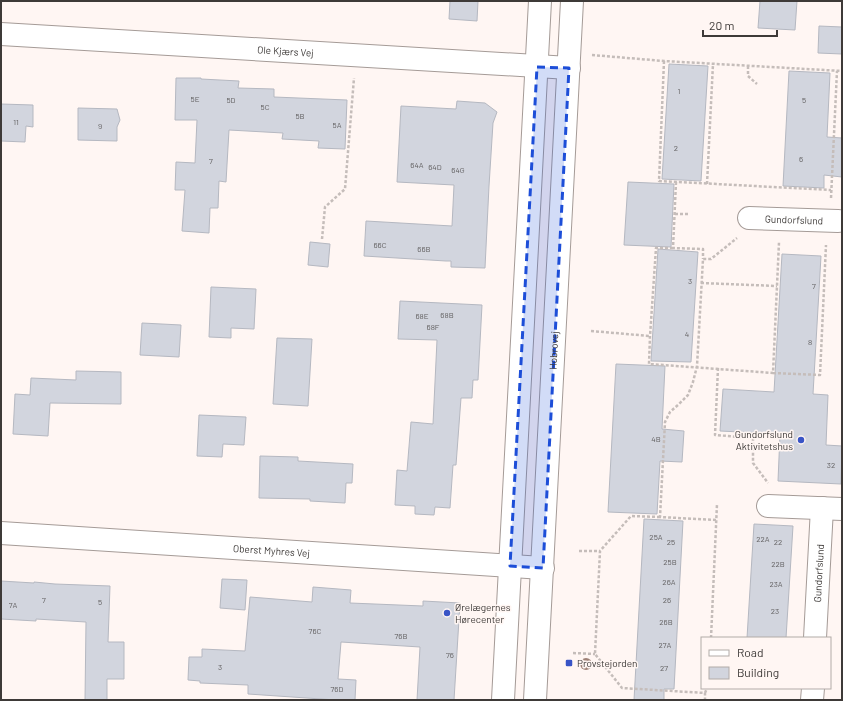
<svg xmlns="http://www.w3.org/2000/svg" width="843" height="701" font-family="Barlow,sans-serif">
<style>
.building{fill:#d2d5de;stroke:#b5b8c1}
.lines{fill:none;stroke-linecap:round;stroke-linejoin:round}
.minor-casing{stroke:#a59b97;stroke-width:24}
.major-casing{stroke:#a59b97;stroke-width:24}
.path{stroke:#c5bdba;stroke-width:2.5;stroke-dasharray:3 2;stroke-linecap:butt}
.minor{stroke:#fff;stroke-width:22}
.major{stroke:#fff;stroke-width:22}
.tree{fill:#9e8176}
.marked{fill:#1d4ed8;fill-opacity:0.2;stroke:#1d4ed8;stroke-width:3;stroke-dasharray:8 5;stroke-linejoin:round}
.poi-dot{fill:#3954c6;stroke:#fff6f3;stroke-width:1.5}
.labels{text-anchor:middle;stroke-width:3;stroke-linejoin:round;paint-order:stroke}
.number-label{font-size:8px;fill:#636162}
.street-label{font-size:10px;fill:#3e3a38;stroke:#fff6f3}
.poi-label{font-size:10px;fill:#3e3a38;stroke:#fff6f3;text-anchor:start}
</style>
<rect width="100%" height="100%" fill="#fff6f3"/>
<path class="building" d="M450,1H478L477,21L449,19Z
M760,1H797L795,30L758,28Z
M819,26L842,27V54L818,53Z
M669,64L708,66L701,181L662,179Z
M789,71L830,73L827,137L842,138V177L824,175V188L783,186Z
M176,78H201V79L239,81L238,88L274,89V97L347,100L345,149L318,148L319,141L282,139L283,133L229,130L226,182L219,181L218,208H210L209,233L182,231L185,190H175L176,162L195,163L197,120H175Z
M457,101L485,103L497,112L493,123L489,186L485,268L451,267V261H446L364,256L366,221L452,226L454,185L397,182L401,106L456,109Z
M1,104L33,105V127L26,126L25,142L1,141Z
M78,108L117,109L120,120L117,127V141L78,140Z
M628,182L674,184L671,247L624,245Z
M310,242L330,244L328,267L308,265Z
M658,249L698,252L691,362L651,361Z
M782,254L821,256L813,394L828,395L826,445L842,446L841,484L778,481L780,434L720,431L723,389L774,392Z
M211,287L256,289L254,329L231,328V338L209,337Z
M400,301L482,305L478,380H473L472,398H461L456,465H453L450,508L435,507L434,515L415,514V506L395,505L397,470L407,471L411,422L433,424L437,340L398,339Z
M142,323L181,325L179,357L140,355Z
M277,338L312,339L308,406L273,404Z
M616,364L665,366L662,429L684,431L682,462L660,461L657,514L608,512Z
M76,371L121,372V404L50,403L48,436L13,434L15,394L30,395L31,378L76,380Z
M199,415L246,417L244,445L223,444L222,457L197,456Z
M260,456L298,457V461L353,464L352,483H346L345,503L310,501V499L259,498Z
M644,519L683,521L674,689H664V700H634Z
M754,524L793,526L786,638H747Z
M222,579L247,580L245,610L220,608Z
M1,581L34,583V582L55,584L110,586L108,642H124V679H107V700H85L86,622L36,619V621L1,619Z
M313,587L351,590L350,603L423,606V601L460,603L454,700H417L420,647L341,642L338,679L356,680L355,700H336L248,694V685L200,683V681L188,680L189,657H202V649L245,651L250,597L312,602Z"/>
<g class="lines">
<g class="minor-casing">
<g id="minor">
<path id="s1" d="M1,34L569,68"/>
<path id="s2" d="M749,218L838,221"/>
<path d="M768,506L842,509"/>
<path id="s3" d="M1,533L543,568"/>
<path id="s4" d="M815,638L822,508"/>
<path d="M812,700L813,688"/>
</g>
</g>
<g class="major-casing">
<g id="major">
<path d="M503,700L540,1"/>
<path id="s5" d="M535,700L572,1"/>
</g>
</g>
<path class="path" d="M592,55L664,61L842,71
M664,61L659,181L831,190
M748,66V76L757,84
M676,182L673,248L703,249V259
M707,184L713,64
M831,198L837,71
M675,214H690
M322,239L325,207L345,189L354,78
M673,248H656L650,336L649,364L773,373L779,242
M701,283L777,286
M591,331L650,336
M718,368L715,435L753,438V463L768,483
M773,373L820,375L826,245
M660,517L631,516L600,551L595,654L622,688L705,693V700
M716,520L660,517L665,422L670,412L679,404L688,395L693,382L697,366L703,259H711L737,238
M579,551H600
M711,638L717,504
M573,653L595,654
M705,693L707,688"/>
<use href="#minor" class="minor"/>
<use href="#major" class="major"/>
</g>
<circle class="tree" cx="586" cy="664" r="6"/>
<path class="marked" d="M537,67L569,68L543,568L510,566Z"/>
<g class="poi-dot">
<circle cx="801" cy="440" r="4"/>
<circle cx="447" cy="613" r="4"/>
<rect x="565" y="659" width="8" height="8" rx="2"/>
</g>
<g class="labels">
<g class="number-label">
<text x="679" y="94">1</text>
<text x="195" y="102">5E</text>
<text x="231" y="103">5D</text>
<text x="804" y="103">5</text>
<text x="265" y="110">5C</text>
<text x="300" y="119">5B</text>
<text x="16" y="125">11</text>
<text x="337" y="128">5A</text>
<text x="100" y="129">9</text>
<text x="676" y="151">2</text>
<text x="801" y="162">6</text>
<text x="211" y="164">7</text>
<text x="417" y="168">64A</text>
<text x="435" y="170">64D</text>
<text x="458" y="173">64G</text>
<text x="380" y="248">66C</text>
<text x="424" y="252">66B</text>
<text x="690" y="284">3</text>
<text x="814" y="289">7</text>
<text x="447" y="318">68B</text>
<text x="422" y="319">68E</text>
<text x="433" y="330">68F</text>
<text x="687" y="337">4</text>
<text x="810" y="345">8</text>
<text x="656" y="442">4B</text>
<text x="831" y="468">32</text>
<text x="656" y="540">25A</text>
<text x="763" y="542">22A</text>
<text x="671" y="545">25</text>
<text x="778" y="545">22</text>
<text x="670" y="565">25B</text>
<text x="778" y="567">22B</text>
<text x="669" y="585">26A</text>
<text x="776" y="587">23A</text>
<text x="44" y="603">7</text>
<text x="667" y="603">26</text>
<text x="100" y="605">5</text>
<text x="13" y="608">7A</text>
<text x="775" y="614">23</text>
<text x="666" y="625">26B</text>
<text x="315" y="634">76C</text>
<text x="401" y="639">76B</text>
<text x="665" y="648">27A</text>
<text x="450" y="658">76</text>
<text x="220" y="670">3</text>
<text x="664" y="671">27</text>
<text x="337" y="692">76D</text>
</g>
<g class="street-label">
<text dy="4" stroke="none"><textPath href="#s1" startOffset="285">Ole Kjærs Vej</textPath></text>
<text dy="4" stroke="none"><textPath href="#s2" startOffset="45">Gundorfslund</textPath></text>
<text dy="4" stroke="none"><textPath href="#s5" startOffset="350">Hobrovej</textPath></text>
<text dy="4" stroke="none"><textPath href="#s3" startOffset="271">Oberst Myhres Vej</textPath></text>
<text dy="4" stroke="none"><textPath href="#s4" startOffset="65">Gundorfslund</textPath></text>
</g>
<g class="poi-label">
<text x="793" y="438" text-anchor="end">Gundorfslund<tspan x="793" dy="12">Aktivitetshus</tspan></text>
<text x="455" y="611">Ørelægernes<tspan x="455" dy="12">Hørecenter</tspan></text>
<text x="577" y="667">Provstejorden</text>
</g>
</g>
<rect width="843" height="701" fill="none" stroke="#3e3a38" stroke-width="4"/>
<rect x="701" y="637" width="130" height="52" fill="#fff6f3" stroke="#b2aba8"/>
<rect x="709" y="650" width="20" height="6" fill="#ffffff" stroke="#b2aba8"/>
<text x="737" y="657" font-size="12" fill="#3e3a38">Road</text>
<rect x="709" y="667" width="20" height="12" fill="#d2d5de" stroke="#b2aba8"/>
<text x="737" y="677" font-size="12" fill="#3e3a38">Building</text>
<path d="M703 30v6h74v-6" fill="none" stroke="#3e3a38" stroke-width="2"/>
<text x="709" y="30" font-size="12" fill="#3e3a38" stroke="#fff6f3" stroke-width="3" paint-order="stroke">20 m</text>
</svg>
